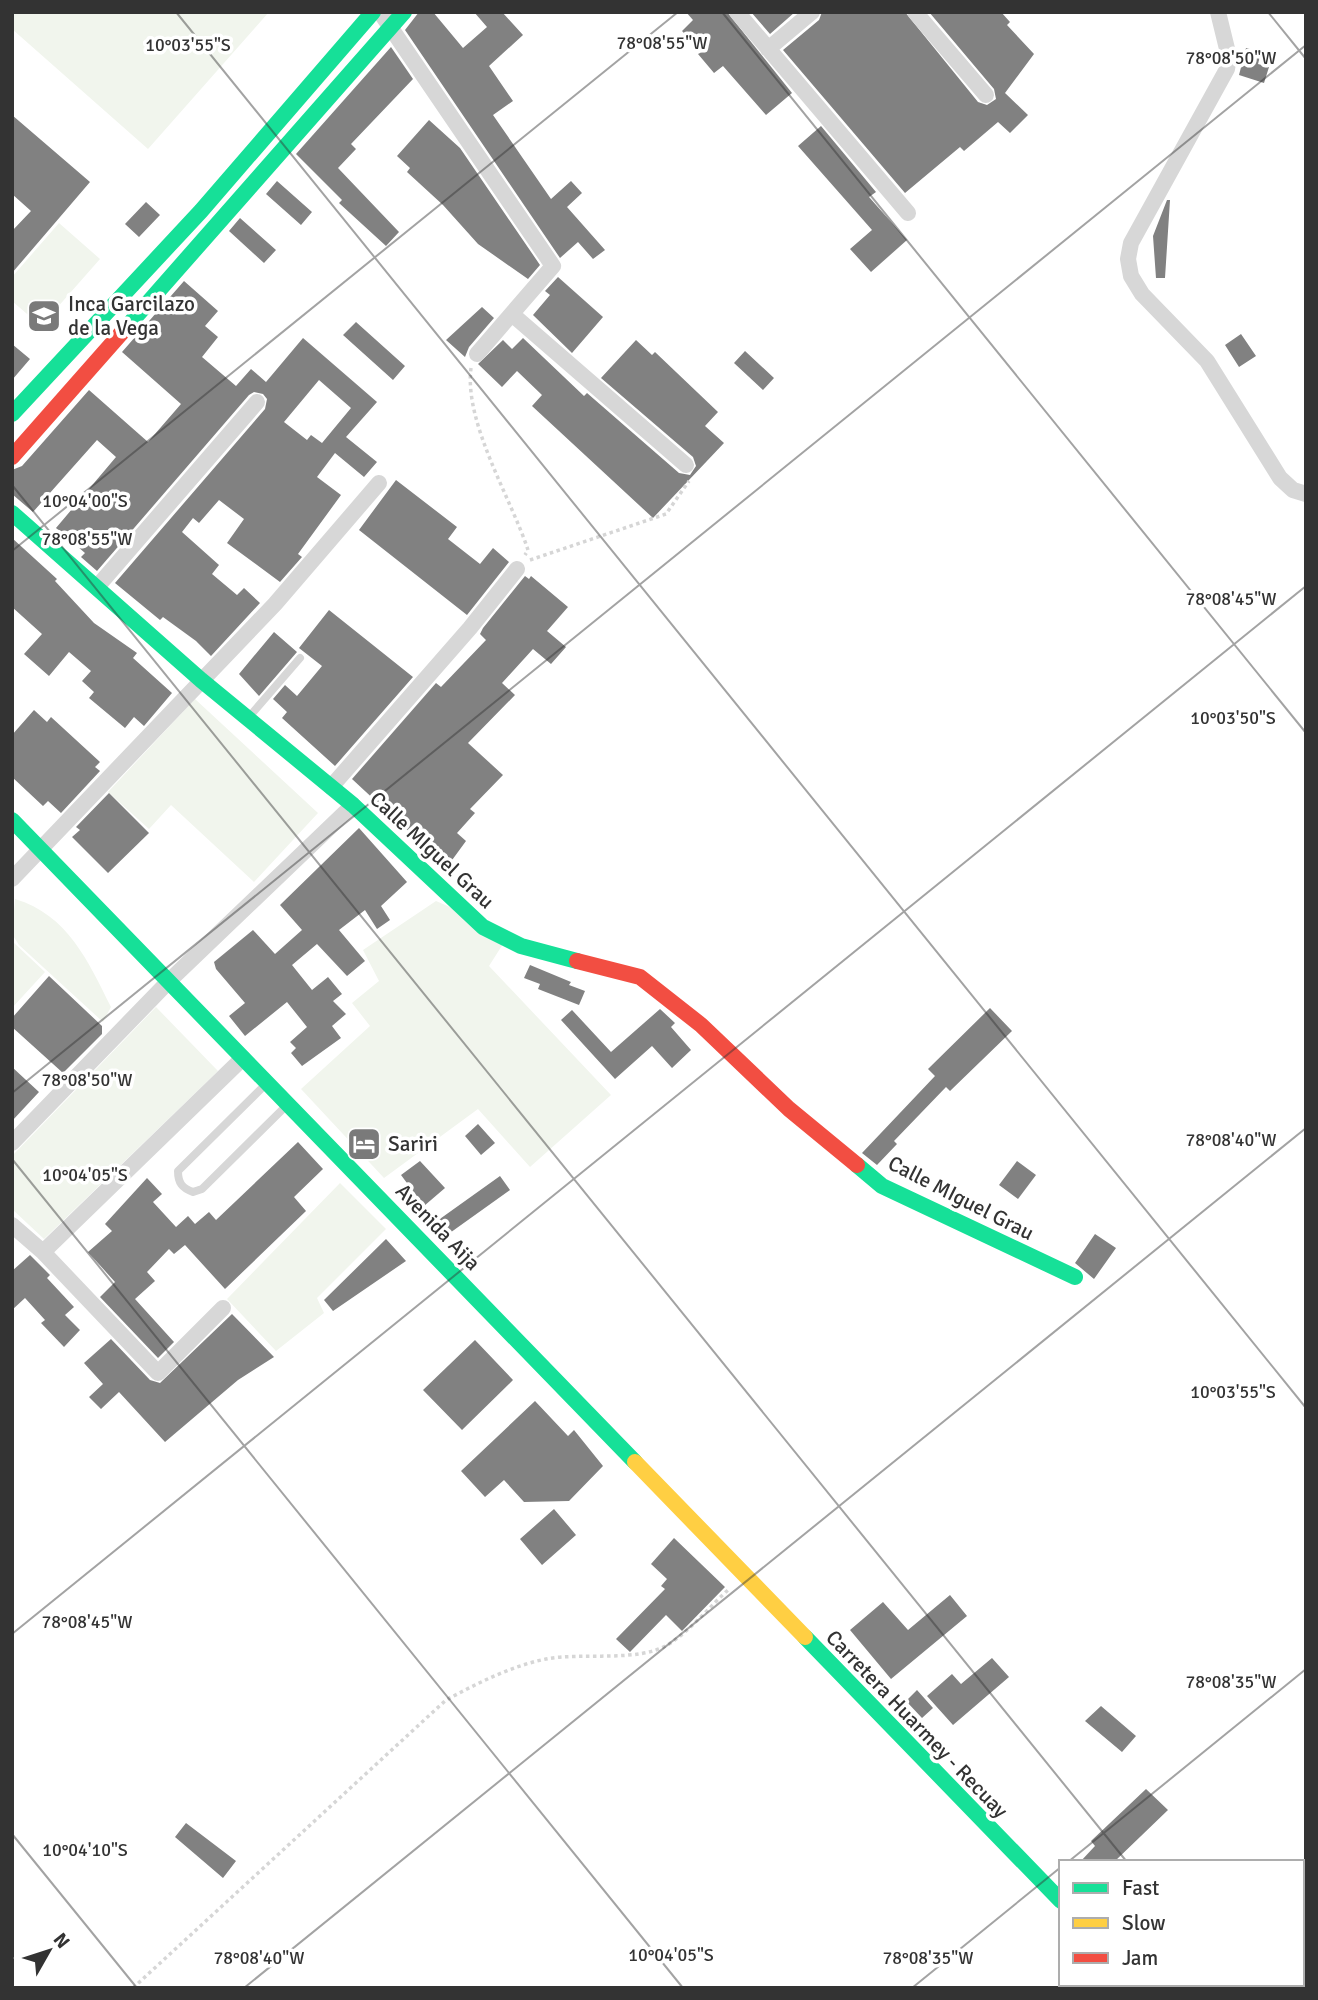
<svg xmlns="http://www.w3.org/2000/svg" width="1318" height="2000" font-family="Signika,sans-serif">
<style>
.green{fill:#f1f5ed}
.building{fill:#818181;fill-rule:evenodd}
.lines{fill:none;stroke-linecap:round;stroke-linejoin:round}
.path{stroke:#d6d6d6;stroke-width:3.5;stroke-dasharray:3.5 3.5;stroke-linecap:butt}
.lane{stroke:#d7d7d7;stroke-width:8}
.street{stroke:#d7d7d7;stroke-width:16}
.fast{stroke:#16e098;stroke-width:16}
.slow{stroke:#ffcf43;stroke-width:16}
.jam{stroke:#f24e42;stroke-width:16}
.ticks{fill:none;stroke:#333;stroke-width:2;stroke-opacity:0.45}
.labels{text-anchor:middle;stroke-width:7;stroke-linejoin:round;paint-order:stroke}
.poi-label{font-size:21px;fill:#333;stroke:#fff;text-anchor:start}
.street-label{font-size:21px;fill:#333;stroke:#fff}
.ticks-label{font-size:18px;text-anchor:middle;fill:#333;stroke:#fff;stroke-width:7;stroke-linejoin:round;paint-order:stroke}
</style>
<rect width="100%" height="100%" fill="#fff"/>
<path class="green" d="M12,12H269L148,149L12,29Z
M59,223L100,259L41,326L12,301V277Z
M195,699L318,813L254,882L171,805L149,829L108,792Z
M15,899C68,915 88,961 111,1007L103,1022L19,945L12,934Z
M436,901L459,911L503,944L489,966L611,1095L530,1167L478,1109L384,1178L301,1089L370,1026L352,1003L379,981L363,950Z
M12,941L45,972L12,1008Z
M156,1007L218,1071L44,1239L12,1209V1156Z
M340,1183L386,1229L317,1298L324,1313L276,1351L227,1299Z"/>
<path class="building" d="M419,12H433L463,48L487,27L474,12H502L523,35L489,66L513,101L493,115L551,199L571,181L582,193L567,207L605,250L593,259L578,242L560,258L405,30Z
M686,12H727L792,93L766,115L723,66L714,73L698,54L702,52L682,31L693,20Z
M751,12H795L770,34Z
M822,12H905L978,102L987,105L996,99L994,89L929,12H1001L1010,22L1007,25L1034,54L1005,93L1028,115L1010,133L998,122L964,151L960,147L905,193L783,50L819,20Z
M391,47L413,79L351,144L356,149L338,168L399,232L386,246L339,203L342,200L296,154Z
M1246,48L1261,52L1258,64L1269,67L1264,83L1239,75Z
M12,115L90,182L12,273V231L31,211L12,194Z
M429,120L460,148L540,265L528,279L478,244L443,205L407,172L410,168L397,156Z
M821,126L876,192L869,197L907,240L871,272L850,249L872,230L798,146Z
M277,181L312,212L301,225L266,194Z
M1167,200H1170L1165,278H1156L1153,236Z
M146,202L160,215L139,237L125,224Z
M240,218L276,250L264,263L229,231Z
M558,277L603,317L572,353L533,315L550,295L545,291Z
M184,281L218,311L205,326L218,337L202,357L236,386L251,369L266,382L303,338L377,402L346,437L377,462L364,477L335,453L317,477L341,495L298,554L302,557L280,582L227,543L244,519L219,500L199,523L193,518L182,532L219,565L212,574L237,595L244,588L260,603L211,656L196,641L163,617L160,620L115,583L265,409L267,399L263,394L254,392L249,395L97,571L81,557L85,553L56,528L116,457L97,440L33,512L12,494V470L22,466L89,390L148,442L181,404L122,352ZM319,380L351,408L322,443L311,435L307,440L284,422Z
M482,307L494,318L469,347L465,357L446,340Z
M356,322L405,366L393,380L343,335Z
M1241,334L1256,356L1239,367L1225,345Z
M523,338L584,396L587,393L679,473L690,475L696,466L693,457L601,378L636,340L652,355L655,352L718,412L705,426L724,443L653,518L532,406L542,395L517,371L502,387L478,364L503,340L512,349Z
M12,344L30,359L12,380Z
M745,351L774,378L763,390L734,363Z
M396,480L457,527L448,539L480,564L493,548L509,562L467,615L359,530Z
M12,538L57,579L55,581L94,623L137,653L133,658L172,693L144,726L134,717L125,728L89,698L94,692L82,681L91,671L69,652L49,676L24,654L42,634L12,607Z
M525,576L529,579L531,576L568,607L547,631L566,647L551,664L533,649L502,683L515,695L468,743L503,775L470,809L475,813L457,833L466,841L447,867L352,779L436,683L441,687L486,640L480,634L483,628Z
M329,610L413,677L335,766L282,718L287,712L273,699L285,685L297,696L322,666L299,648Z
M274,632L297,652L259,696L239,674Z
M34,710L47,722L51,717L100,762L95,767L100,771L61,813L48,801L43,806L12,777V735Z
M109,793L149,833L108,873L72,837L80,830L76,827Z
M359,828L407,882L381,906L390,920L377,929L365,910L339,930L365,961L347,976L317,944L292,965L312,990L328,977L342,994L333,1001L346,1014L332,1026L341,1038L302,1066L291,1053L296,1048L290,1042L307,1027L287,1002L245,1036L229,1016L245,1003L216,969L214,962L253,930L275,954L302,930L280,905Z
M530,965L571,982L569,985L585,991L579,1005L538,989L540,984L524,978Z
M49,976L102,1026V1034L63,1073L12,1027V1018Z
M990,1008L1012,1031L950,1091L946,1087L894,1141L897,1144L877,1165L862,1153L935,1076L928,1069Z
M660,1009L675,1023L671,1027L691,1050L672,1068L652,1046L615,1079L561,1020L572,1010L611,1052Z
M12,1067L39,1092L12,1121Z
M478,1124L495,1143L481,1155L465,1136Z
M298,1142L323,1169L294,1197L306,1211L225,1289L185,1245L174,1254L169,1249L147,1272L155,1281L135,1299L174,1342L158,1358L100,1297L115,1282L88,1252L112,1231L105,1224L147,1178L162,1194L153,1202L176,1227L188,1216L195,1224L209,1212L216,1220Z
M420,1161L445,1188L424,1206L401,1175Z
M1017,1161L1036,1175L1018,1199L999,1185Z
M500,1176L510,1190L440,1240L430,1226Z
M1095,1234L1116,1248L1094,1279L1075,1263Z
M386,1239L406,1261L333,1311L324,1300Z
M30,1255L50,1275L47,1278L74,1307L65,1315L80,1330L64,1347L41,1323L45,1320L25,1298L12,1310V1271Z
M232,1314L274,1357L238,1380L165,1442L119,1392L101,1409L89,1397L103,1384L84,1363L111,1339L150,1380L160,1383Z
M475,1340L513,1380L462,1430L423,1390Z
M535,1401L568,1436L574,1430L603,1466L569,1501L524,1502L504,1480L485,1497L461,1471Z
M554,1509L576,1535L542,1565L520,1539Z
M674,1538L725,1587L682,1631L666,1615L630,1652L616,1639L665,1589L661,1586L667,1579L651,1564Z
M950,1595L967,1616L891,1679L850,1630L883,1602L908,1630Z
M992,1658L1009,1677L953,1725L927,1696L952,1674L961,1684Z
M917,1690L933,1708L922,1718L906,1701Z
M1101,1706L1136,1736L1122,1752L1085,1721Z
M1146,1789L1168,1810L1114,1862H1080L1095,1846L1091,1841Z
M186,1823L236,1861L223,1878L175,1837Z"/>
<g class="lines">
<path class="path" d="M471,368C464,423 511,498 528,550L525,555
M530,560L666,514L689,481
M133,1988L446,1700C478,1683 511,1666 546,1659C582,1652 639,1663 669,1644C691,1630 710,1606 729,1589"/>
<path class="lane" d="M249,717L300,658
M264,1086L178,1171C178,1183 182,1188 193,1192L202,1189L286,1106"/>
<path class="street" d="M380,12L553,266L477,354
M737,12L908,213
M915,12L986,95
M1218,12L1229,57L1227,69L1131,243L1128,259L1131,276L1142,294L1207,361L1280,478L1293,490L1306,494
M768,49L812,12
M513,315L686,465
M97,587L257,402
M331,787L470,628L517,569
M12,879L275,604L379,483
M12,1143L169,981L353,805
M12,1225L43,1252L243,1058
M43,1252L158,1373L223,1308"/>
<path class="fast" d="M124,330L404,12
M12,414L201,211L373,12
M12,513L201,680L353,805L483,927L521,946L577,961
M12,820L635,1462
M857,1165L882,1186L1075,1277
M805,1637L1061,1901
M1142,1984L1145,1988"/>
<path class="slow" d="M635,1462L805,1637"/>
<path class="jam" d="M12,457L124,330
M577,961L640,977L701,1025L789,1109L857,1165"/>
</g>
<path class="ticks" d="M176,12L1306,1408M722,12L1306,733M1268,12L1306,59M12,485L1127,1862M12,551L678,12M12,1093L1306,45M12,1159L683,1988M12,1634L1306,586M12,1834L137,1988M1068,1862L1306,1669M1226,1984L1229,1988M244,1988L1306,1128M912,1988L1061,1867"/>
<defs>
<g id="school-square" transform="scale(1.75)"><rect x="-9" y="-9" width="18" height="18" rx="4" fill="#7a7a7a" stroke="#fff"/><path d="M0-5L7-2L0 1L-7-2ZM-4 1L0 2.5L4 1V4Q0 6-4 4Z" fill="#fff"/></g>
<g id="hotel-square" transform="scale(1.75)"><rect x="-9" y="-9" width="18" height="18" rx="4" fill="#7a7a7a" stroke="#fff"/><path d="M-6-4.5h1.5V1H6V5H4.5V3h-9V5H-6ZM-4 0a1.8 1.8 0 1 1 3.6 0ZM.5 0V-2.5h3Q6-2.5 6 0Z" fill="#fff"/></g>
</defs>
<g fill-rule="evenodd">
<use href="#school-square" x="44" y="316"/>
<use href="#hotel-square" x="364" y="1144"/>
</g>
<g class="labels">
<g class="poi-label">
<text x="68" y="311">Inca Garcilazo<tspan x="68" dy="24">de la Vega</tspan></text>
<text x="388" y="1151">Sariri</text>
</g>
<g class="street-label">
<text transform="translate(432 850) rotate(43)" y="7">Calle MIguel Grau</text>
<text transform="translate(961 1198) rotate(27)" y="7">Calle MIguel Grau</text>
<text transform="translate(438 1227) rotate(46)" y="7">Avenida Aija</text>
<text transform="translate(917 1724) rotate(46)" y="7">Carretera Huarmey - Recuay</text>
</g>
</g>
<g class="ticks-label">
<text x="662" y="49">78°08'55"W</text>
<text x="188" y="51">10°03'55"S</text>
<text x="1231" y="64">78°08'50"W</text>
<text x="85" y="507">10°04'00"S</text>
<text x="87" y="545">78°08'55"W</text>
<text x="1231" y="605">78°08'45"W</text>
<text x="1233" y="724">10°03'50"S</text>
<text x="87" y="1086">78°08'50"W</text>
<text x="1231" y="1146">78°08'40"W</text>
<text x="85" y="1181">10°04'05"S</text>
<text x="1233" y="1398">10°03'55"S</text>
<text x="87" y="1628">78°08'45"W</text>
<text x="1231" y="1688">78°08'35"W</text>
<text x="85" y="1856">10°04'10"S</text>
<text x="671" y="1961">10°04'05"S</text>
<text x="259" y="1964">78°08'40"W</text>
<text x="928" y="1964">78°08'35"W</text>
</g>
<rect width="1318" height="2000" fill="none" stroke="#333333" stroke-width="28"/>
<rect x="1059" y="1860" width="245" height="126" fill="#ffffff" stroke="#adadad" stroke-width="2"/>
<rect x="1073" y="1883" width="35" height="10" fill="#16e098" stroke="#adadad" stroke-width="2"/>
<text x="1122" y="1895" font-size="21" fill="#333333">Fast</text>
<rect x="1073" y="1918" width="35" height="10" fill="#ffcf43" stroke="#adadad" stroke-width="2"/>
<text x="1122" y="1930" font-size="21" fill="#333333">Slow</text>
<rect x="1073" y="1953" width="35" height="10" fill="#f24e42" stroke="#adadad" stroke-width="2"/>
<text x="1122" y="1965" font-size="21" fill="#333333">Jam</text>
<g transform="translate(49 1951) rotate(51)" stroke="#ffffff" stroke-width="5" paint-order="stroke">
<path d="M0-5L12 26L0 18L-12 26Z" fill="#333333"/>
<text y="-10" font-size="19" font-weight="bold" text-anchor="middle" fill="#333333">N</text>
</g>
</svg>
